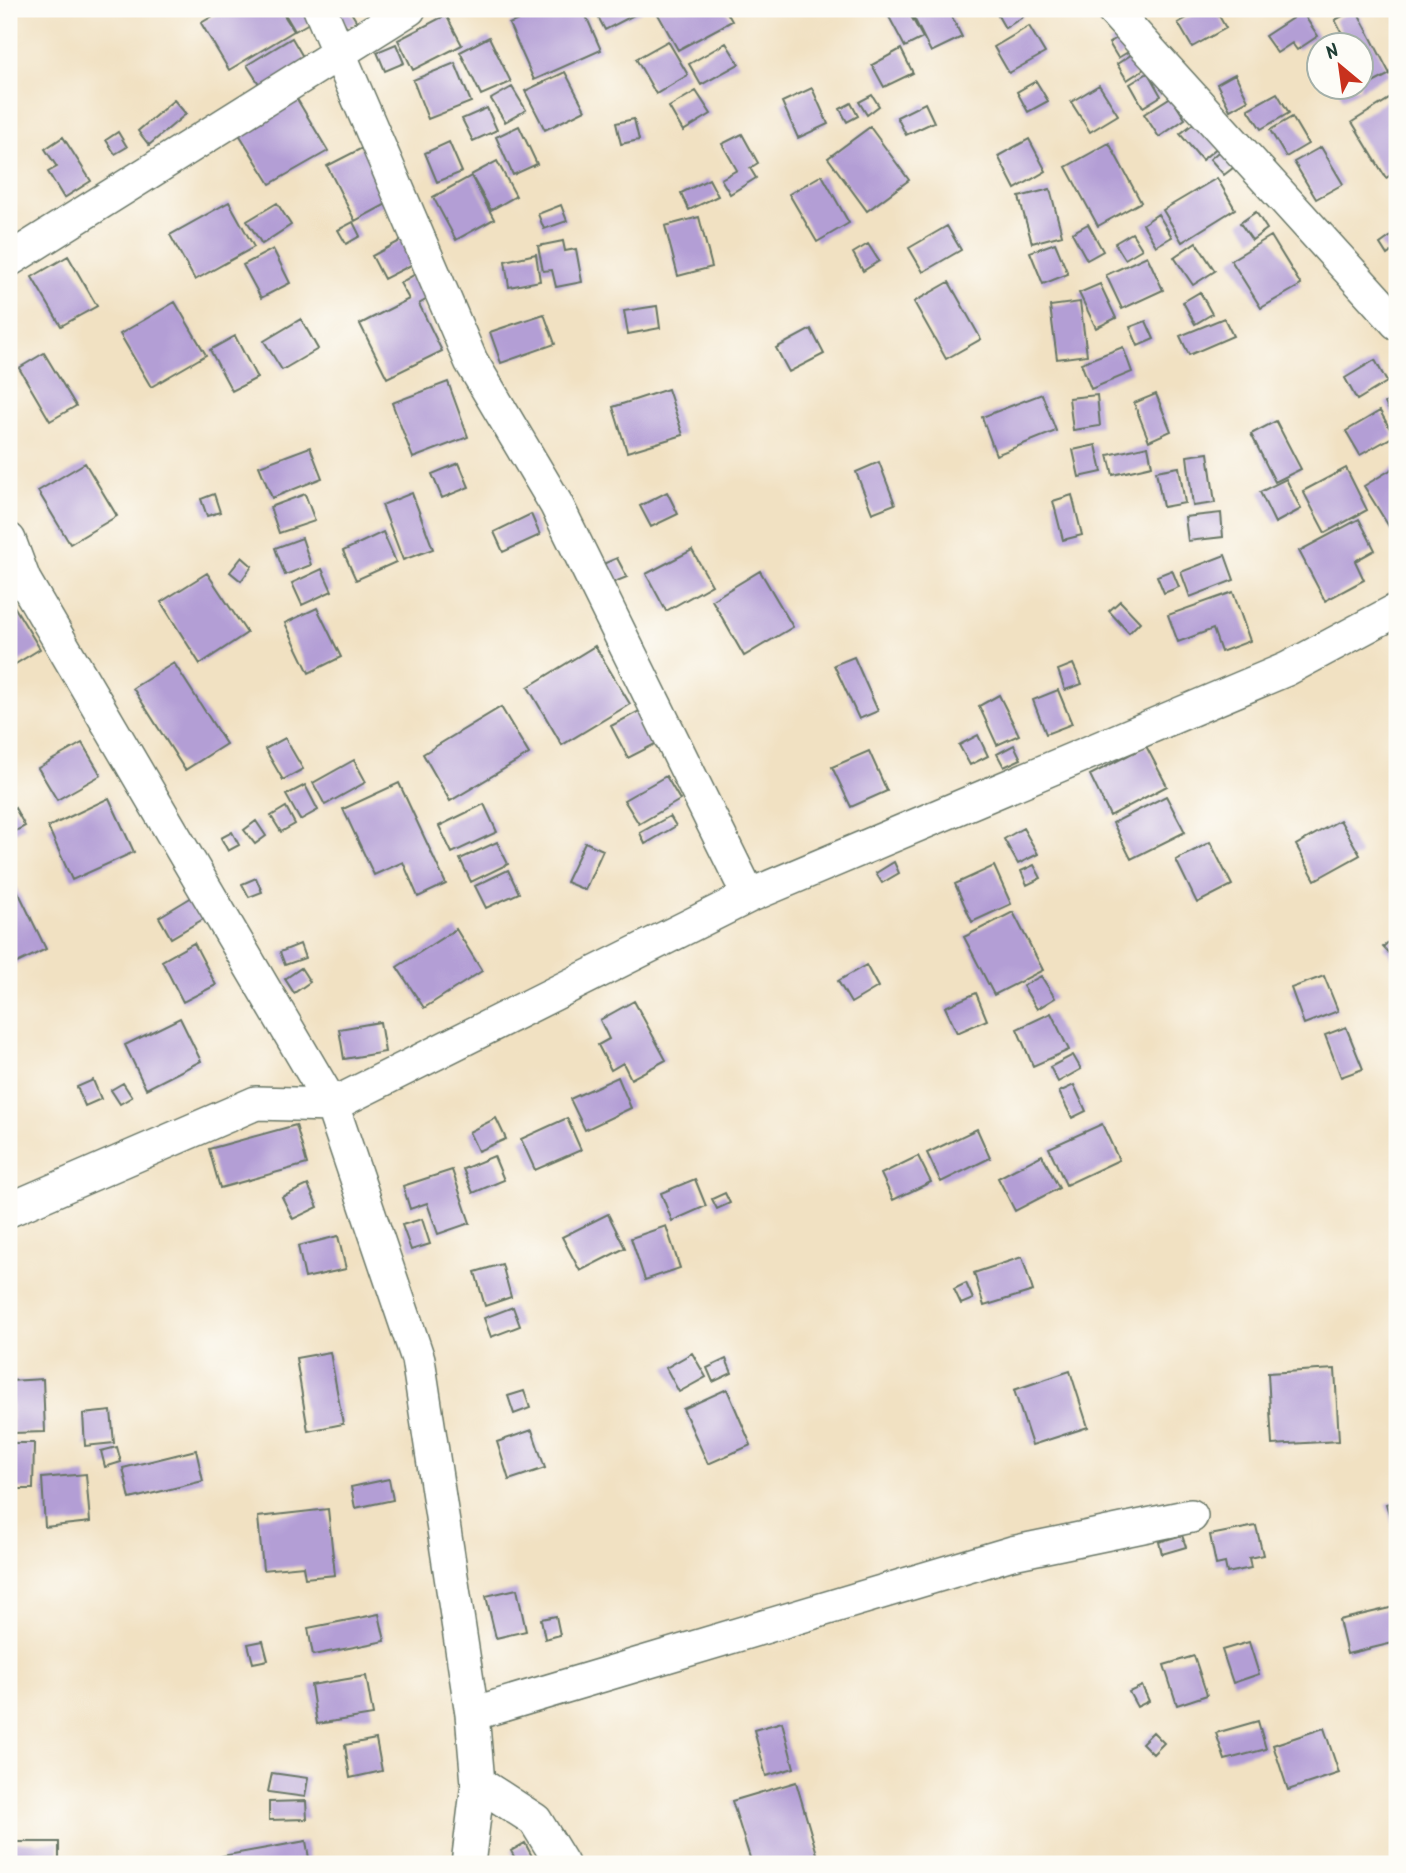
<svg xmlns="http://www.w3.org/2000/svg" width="1406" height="1873" font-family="Kalam,sans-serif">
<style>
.building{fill:#b39ed5}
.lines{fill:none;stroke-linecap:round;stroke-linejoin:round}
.street-casing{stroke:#687666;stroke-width:36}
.street{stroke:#fff;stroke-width:33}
</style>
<rect width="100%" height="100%" fill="#fdfcf7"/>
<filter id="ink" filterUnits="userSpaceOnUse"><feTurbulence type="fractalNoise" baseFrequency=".0143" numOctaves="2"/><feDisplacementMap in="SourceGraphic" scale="14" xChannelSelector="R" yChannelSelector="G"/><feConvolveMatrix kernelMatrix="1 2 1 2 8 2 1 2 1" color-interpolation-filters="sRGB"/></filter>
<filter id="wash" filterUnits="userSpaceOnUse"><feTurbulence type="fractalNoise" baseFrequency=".00686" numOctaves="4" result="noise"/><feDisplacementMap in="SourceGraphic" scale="28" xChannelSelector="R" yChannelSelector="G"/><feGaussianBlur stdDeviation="1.57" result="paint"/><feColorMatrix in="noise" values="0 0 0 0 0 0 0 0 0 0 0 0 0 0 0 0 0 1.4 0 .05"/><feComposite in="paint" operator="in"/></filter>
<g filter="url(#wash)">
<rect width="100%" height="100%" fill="#f1e1c2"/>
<g id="blocks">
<path class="building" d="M225,9H280L294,31L229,70L201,23Z
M282,9H303L311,22L295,31Z
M335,9H349L357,22L347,27Z
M543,9H583L601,50L534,80L509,24Z
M594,9H641L642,11L605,30Z
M655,9H725L732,21L678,50Z
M895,9H907L923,38L905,47L887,13Z
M922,9H948L962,37L931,52L912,14Z
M987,9H1018L1023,17L1005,28L994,9L989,12Z
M1203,9H1215L1226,28L1192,47L1178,23Z
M1356,9L1390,74L1343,99L1337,88H1360V46H1324L1343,35L1335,20Z
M1302,12L1318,36L1297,50L1292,43L1277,53L1265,36Z
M446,15L462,45L413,70L398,40Z
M1029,26L1045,53L1009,73L994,47Z
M1123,34L1133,49L1118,58L1109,43Z
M489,37L511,82L481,95L460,52Z
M292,38L306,62L263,90L247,65Z
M668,41L688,75L656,94L636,59Z
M726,43L739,64L701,85L689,64Z
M396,44L404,63L385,71L377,52Z
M901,49L913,73L884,87L872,65Z
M1134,53L1144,69L1127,80L1117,64Z
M455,63L471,102L428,119L413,80Z
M565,72L585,110L545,130L525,91Z
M1148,73L1161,96L1143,107L1130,84Z
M1235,74L1248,100L1230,110L1217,84Z
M1036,81L1048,101L1028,112L1017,92Z
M1099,85L1118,115L1090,132L1071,102Z
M512,87L526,110L505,122L491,99Z
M812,88L828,124L798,138L782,102Z
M696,91L711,114L683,131L669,107Z
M1277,93L1289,113L1261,129L1248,109Z
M872,95L879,106L867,115L859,102Z
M1394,96L1397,101V171L1386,178L1352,122Z
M1171,97L1185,119L1159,137L1144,114Z
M297,99L328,151L270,184L239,134Z
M174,100L186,114L149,145L138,131Z
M851,103L858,116L847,122L840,109Z
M925,103L934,122L906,135L897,117Z
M487,108L497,130L473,141L462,119Z
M1292,117L1308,144L1286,157L1270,130Z
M634,119L639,140L621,144L616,123Z
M1198,120L1219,146L1202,160L1180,134Z
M519,126L537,164L513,175L496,137Z
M870,127L909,180L867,211L828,158Z
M118,132L127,147L115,154L106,140Z
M742,134L758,163L750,168L756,178L730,194L721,179L737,170L722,144Z
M63,137L91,181L64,198L48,172L57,167L45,149Z
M1029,139L1046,171L1015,189L998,156Z
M449,142L462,172L437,182L425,153Z
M1109,143L1141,202L1098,226L1066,167Z
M364,147L392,201L355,221L327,166Z
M1224,147L1238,164L1224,175L1210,159Z
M1321,147L1343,184L1316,199L1294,162Z
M497,161L516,196L491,210L471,175Z
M822,175L849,223L817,242L789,194Z
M471,176L494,219L456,240L433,197Z
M1217,178L1235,209L1182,242L1163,210Z
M709,179L718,196L689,210L681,193Z
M1050,189L1062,235L1032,243L1019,197Z
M229,202L254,247L195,280L170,235Z
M277,203L291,225L262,244L247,221Z
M561,205L567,221L544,229L538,214Z
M1256,212L1267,229L1252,240L1240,223Z
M1158,214L1172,237L1156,246L1143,224Z
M699,217L712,267L678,276L665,226Z
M353,222L360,236L346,244L338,230Z
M1088,224L1103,251L1087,260L1072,233Z
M947,226L961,250L923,272L909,248Z
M1397,232V248L1387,255L1380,244Z
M1132,233L1142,249L1125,259L1115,243Z
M411,235L423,259L384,279L372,256Z
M1271,236L1301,285L1261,308L1231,260Z
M563,241L565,251L576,249L582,282L556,287L552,270L543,271L538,246Z
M1196,242L1215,271L1193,285L1174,257Z
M1055,243L1068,274L1043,284L1030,252Z
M868,244L879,261L863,271L853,253Z
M273,249L290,283L261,298L243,265Z
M536,254L540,281L509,287L505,261Z
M68,256L97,306L61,326L32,277Z
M1147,256L1163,290L1122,309L1106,275Z
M428,267L441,291L419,304L442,351L387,378L360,324L409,299L400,283Z
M949,282L981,339L946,359L914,302Z
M1100,284L1116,318L1096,328L1079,293Z
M1200,292L1212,314L1195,324L1183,302Z
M175,302L206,355L151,387L120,334Z
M1080,302L1087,355L1057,359L1050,306Z
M657,306L660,328L628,334L624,311Z
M544,314L555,344L501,363L490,332Z
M1224,318L1233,336L1189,355L1180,336Z
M301,319L318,349L282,370L264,341Z
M1146,321L1154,339L1138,346L1130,327Z
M811,329L824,354L789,372L776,348Z
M235,336L257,378L232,391L210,350Z
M1123,347L1132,372L1091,389L1081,363Z
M44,353L76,406L50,421L19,368Z
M1375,360L1387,382L1357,400L1345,378Z
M448,382L468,437L413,458L392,403Z
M668,389L683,435L627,452L613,407Z
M1042,394L1056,431L996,455L982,417Z
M1156,394L1171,431L1149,441L1134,403Z
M1097,395L1100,426L1073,430L1069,398Z
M1397,396V425L1385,403Z
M1380,411L1394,436L1360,455L1346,431Z
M1276,421L1301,469L1275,482L1251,434Z
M1096,445L1102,472L1079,477L1073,450Z
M1148,446L1152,466L1113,475L1108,455Z
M310,447L322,478L272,498L259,466Z
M1208,453L1215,503L1193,506L1187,456Z
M879,462L895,504L872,513L856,472Z
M85,463L117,516L70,544L38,491Z
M459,463L469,487L442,498L432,474Z
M1397,466V530L1393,533L1364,486Z
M1179,467L1185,503L1163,507L1156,471Z
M1346,468L1367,510L1325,533L1303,491Z
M1286,479L1301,509L1275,523L1260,492Z
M667,492L678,514L651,527L640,506Z
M412,493L433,549L403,560L382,505Z
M214,494L220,512L207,516L201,499Z
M305,494L315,521L279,533L270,507Z
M1072,495L1082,535L1063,540L1053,501Z
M1221,513L1223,537L1188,541L1185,517Z
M531,514L540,535L503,552L494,532Z
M1359,519L1375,550L1355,561L1364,580L1325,601L1299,551Z
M383,532L396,562L356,580L343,551Z
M302,538L311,565L285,575L275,548Z
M692,550L712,585L666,611L646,574Z
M1225,555L1234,580L1190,597L1181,572Z
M242,557L252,566L241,581L230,572Z
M617,558L627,577L612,583L603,564Z
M322,569L332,591L302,605L292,583Z
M1172,570L1179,587L1164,593L1157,576Z
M760,571L793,627L744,656L712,600Z
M207,573L247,633L200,664L161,602Z
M1233,592L1250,641L1221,652L1213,629L1178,642L1168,615Z
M9,598L40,649L9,668Z
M1120,601L1140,622L1129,633L1109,611Z
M317,608L341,657L309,673L285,623Z
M595,646L630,704L562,745L528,687Z
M854,657L878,711L859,719L834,665Z
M174,663L226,744L185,770L133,688Z
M1073,664L1082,684L1065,690L1058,670Z
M1058,690L1072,724L1046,734L1033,700Z
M999,695L1019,735L997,745L979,706Z
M501,707L529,754L450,801L423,754Z
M643,709L659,742L628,758L611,726Z
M978,735L988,756L970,765L959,745Z
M285,738L303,769L283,780L265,749Z
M82,743L101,775L57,800L38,768Z
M1014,745L1021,759L1004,767L997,754Z
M1146,746L1167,786L1110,816L1090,775Z
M869,751L887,791L851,807L832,767Z
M354,760L366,782L325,805L313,783Z
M666,776L680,800L639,824L624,800Z
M399,783L446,884L418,897L403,862L374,875L343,809Z
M305,785L318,810L300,820L286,795Z
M1166,796L1185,832L1131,859L1113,823Z
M109,798L134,852L72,880L48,827Z
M484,804L497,832L452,853L439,826Z
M286,807L295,824L281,832L271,816Z
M15,808L25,826L12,833L9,812Z
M670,816L676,826L645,844L640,833Z
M1340,820L1360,855L1315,880L1296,845Z
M256,821L266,836L255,844L244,830Z
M1023,828L1038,854L1018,864L1004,839Z
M232,832L239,845L228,851L221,838Z
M497,842L508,864L471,882L460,859Z
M585,842L603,850L585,890L566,882Z
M1210,842L1232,885L1197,903L1176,860Z
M894,862L899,873L882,883L876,873Z
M1034,865L1041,878L1027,885L1021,871Z
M994,866L1011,904L972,922L955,884Z
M508,870L519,893L486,908L475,886Z
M11,877L46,949L9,967V879Z
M256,878L262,892L249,897L242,884Z
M192,897L205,918L171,938L159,917Z
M1013,912L1043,970L994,995L964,937Z
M456,929L482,971L424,1008L397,967Z
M1397,934V962L1383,947Z
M194,943L216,985L183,1002L162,961Z
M300,944L305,958L285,965L280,952Z
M866,965L878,987L851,1003L838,981Z
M301,968L310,982L294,993L285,979Z
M1041,976L1055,998L1037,1009L1023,986Z
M1324,976L1338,1011L1304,1024L1291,988Z
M976,993L987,1020L957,1033L945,1007Z
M634,1001L666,1060L631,1079L623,1063L611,1070L598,1045L609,1039L600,1020Z
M1051,1013L1069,1050L1033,1066L1017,1029Z
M180,1018L201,1061L146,1089L125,1045Z
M380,1022L385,1052L344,1059L339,1029Z
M1346,1027L1363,1069L1341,1077L1325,1035Z
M1073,1055L1081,1069L1058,1082L1050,1067Z
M618,1077L631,1108L585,1130L570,1099Z
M93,1080L101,1099L85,1106L77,1087Z
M123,1083L132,1097L120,1104L111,1090Z
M1074,1085L1086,1111L1072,1118L1059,1092Z
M496,1118L506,1139L478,1151L469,1132Z
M567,1118L581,1150L535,1170L521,1139Z
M1102,1124L1119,1160L1066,1185L1049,1148Z
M296,1125L307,1164L220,1188L209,1149Z
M977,1129L990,1158L941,1182L927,1153Z
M1042,1155L1059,1188L1015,1211L998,1178Z
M494,1156L504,1180L473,1193L463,1169Z
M918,1156L931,1182L893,1200L881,1174Z
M452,1170L470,1223L438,1234L427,1203L410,1209L403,1186Z
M695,1179L706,1206L672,1221L661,1193Z
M308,1185L318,1207L293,1219L282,1197Z
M725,1193L730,1203L717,1209L712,1199Z
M608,1214L625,1248L580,1271L562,1237Z
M422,1219L430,1244L411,1250L402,1225Z
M666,1226L680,1268L645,1280L631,1238Z
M338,1236L346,1269L305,1278L298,1246Z
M1022,1257L1033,1291L984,1306L974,1273Z
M502,1264L511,1297L485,1306L475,1272Z
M966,1283L973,1299L961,1304L954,1289Z
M513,1307L520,1326L491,1337L484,1318Z
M330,1352L343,1424L308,1431L296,1358Z
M692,1353L706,1377L679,1392L666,1368Z
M726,1359L732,1373L713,1382L707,1368Z
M1335,1369L1339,1441L1272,1445L1268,1373Z
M1070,1371L1088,1427L1032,1445L1014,1390Z
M43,1379L45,1432L13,1433L10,1381Z
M727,1389L751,1445L708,1464L683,1409Z
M524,1391L530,1408L514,1414L508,1396Z
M111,1411L114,1443L85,1446L83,1414Z
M532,1430L545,1468L509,1480L497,1442Z
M9,1443H34L33,1489H9Z
M117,1447L121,1462L105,1467L101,1451Z
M196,1450L203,1481L130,1499L123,1468Z
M86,1474L90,1522L45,1527L42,1478Z
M389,1479L393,1500L355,1508L351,1487Z
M1397,1501V1539L1386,1504Z
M328,1509L335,1575L305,1578L303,1566L263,1570L258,1517Z
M1256,1526L1263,1555L1249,1558L1251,1568L1227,1573L1225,1563L1216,1565L1210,1535Z
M1182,1535L1186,1547L1162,1554L1159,1542Z
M517,1589L526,1631L496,1638L486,1596Z
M1394,1607L1397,1642L1347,1654L1339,1620Z
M379,1614L385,1641L313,1655L308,1628Z
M556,1616L560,1635L545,1639L541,1619Z
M263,1641L268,1660L253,1663L248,1644Z
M1249,1642L1259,1674L1233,1683L1222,1650Z
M1194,1656L1207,1695L1177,1705L1164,1665Z
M366,1676L373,1715L317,1724L311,1685Z
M1142,1686L1149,1701L1137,1707L1129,1692Z
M1258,1721L1266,1749L1225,1760L1216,1733Z
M782,1722L794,1768L766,1776L754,1730Z
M1324,1728L1339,1773L1288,1790L1273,1745Z
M1153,1732L1164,1743L1153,1754L1142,1743Z
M376,1739L382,1771L350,1778L345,1745Z
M272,1773L308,1778L305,1797L268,1792Z
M796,1782L820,1864H752L732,1801Z
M306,1801L307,1819L269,1820V1802Z
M306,1841L310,1864H224L222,1856Z
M9,1842H59V1864H9Z
M525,1843L535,1862L518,1864L511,1851Z"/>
</g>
</g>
<g filter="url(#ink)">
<use href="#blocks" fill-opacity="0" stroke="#687666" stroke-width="2"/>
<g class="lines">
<g class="street-casing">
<path id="street" d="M320,9L471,361L556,504L749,896
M1112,9L1397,323
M9,260L409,9
M9,540L24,580L332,1105L418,1359L472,1714L478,1783L468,1864
M9,1210L256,1103L332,1105L749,896L1287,669L1397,610
M472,1714L1012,1553L1191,1516
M478,1783L535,1820L562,1864"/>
</g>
<use href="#street" class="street"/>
</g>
</g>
<rect width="1406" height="1873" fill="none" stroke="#fdfcf7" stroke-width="35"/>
<g transform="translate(1340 66) rotate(331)"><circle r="33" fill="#fdfcf7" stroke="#a4b0a9" stroke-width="2"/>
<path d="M0-5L12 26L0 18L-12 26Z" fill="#c8321e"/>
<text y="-10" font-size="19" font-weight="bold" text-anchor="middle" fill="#1f3d34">N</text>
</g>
</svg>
